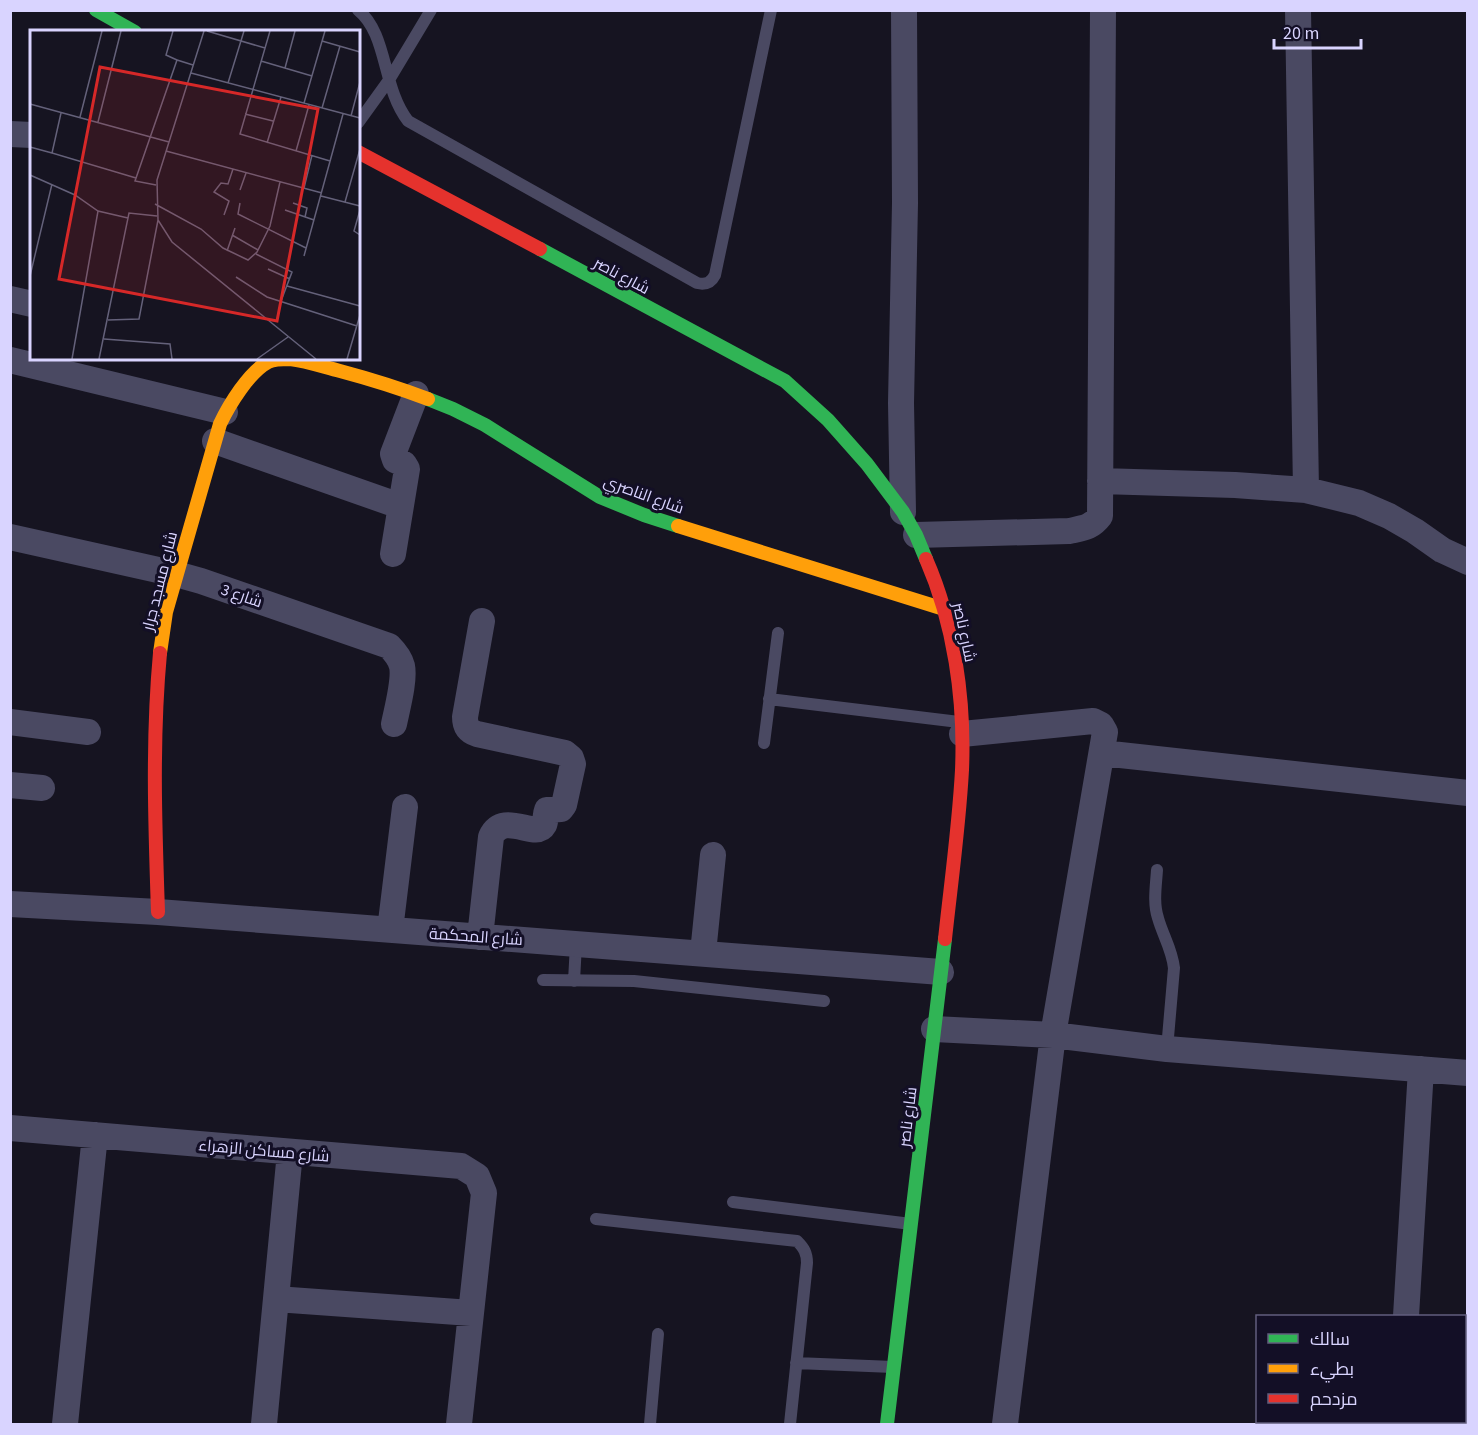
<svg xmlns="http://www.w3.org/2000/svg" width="1478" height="1435" font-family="'Source Sans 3',Cairo,sans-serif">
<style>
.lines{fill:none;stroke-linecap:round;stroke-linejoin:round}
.lane{stroke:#4a4962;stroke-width:12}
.street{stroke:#4a4962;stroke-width:26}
.fast{stroke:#30b455;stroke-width:14}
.slow{stroke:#ff9f0a;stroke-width:14}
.jam{stroke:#e5322d;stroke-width:14}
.labels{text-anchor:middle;stroke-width:6;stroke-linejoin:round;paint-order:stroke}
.street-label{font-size:16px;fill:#d9d4ff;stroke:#130f26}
.inset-road{fill:none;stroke:#64617a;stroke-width:1.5}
.view{fill:#d62828;fill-opacity:0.15;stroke:#d62828;stroke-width:3}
.inset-edge{fill:none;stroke:#d9d4ff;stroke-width:3}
</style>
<rect width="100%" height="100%" fill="#161421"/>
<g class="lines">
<path class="lane" d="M358,10C388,34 382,88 408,121L697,283C706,285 711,283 715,275L771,10
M358,123L389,80L431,10
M769,699L959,722
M764,743L778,633
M1157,870C1156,886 1153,903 1158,918C1163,936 1172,949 1174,968L1167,1049
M543,980L634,981L824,1001
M574,981L576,944
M733,1202L911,1224
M596,1219L797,1241C804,1248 807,1253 807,1263L790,1424
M796,1363L893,1367
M650,1424L658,1334"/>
<path class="street" d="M1298,10L1306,490
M10,134L32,135
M10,299L32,304
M10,360L225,412
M215,441L400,506
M1100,481L1235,485L1306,490L1359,503L1389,516L1415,531L1442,550L1468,562
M903,512L901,403L905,203L904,10
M916,535L1069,531C1083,528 1091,528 1100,516L1103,10
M10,537L176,574L201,581L389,646C395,652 400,658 402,666C405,680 397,709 394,724
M393,554L407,469L404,464L395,460L393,454L416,394
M10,722L88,732
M962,734L1093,721L1101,725L1105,732L1053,1035L1005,1424
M1102,753L1468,793
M10,785L42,788
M10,904L158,912L941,972
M390,930L405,807
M480,937L491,837C503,810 536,840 544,825C546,821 545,815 547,810L561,809L564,805L573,764L571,758L565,753L477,734C468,731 465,727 465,717L482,621
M703,953L713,855
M934,1029L1053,1035L1167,1049L1468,1073
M10,1128L461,1166L477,1176L484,1193L459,1424
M276,1299L471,1313
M1406,1316L1421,1069
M65,1424L95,1135
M264,1424L290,1152
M1400,1424V1422"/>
<path class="fast" d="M96,10L135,32
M540,249L785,381L828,420L867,464L903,512L916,535L926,559
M428,399L453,409L485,425L600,497L644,515L678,526
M887,1424L945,939"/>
<path class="slow" d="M678,526L944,609
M160,653L166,612L220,424C229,405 249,372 268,362C274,359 283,359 290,359C307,361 324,367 340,371C370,379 399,388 428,399"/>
<path class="jam" d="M358,152L540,249
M926,559C954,623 965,699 962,770C959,826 951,883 945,939
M158,912C155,825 152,739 160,653"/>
</g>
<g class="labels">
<g class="street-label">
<text transform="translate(622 275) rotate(28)" y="6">شارع ناصر</text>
<text transform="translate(644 494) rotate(20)" y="6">شارع الناصري</text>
<text transform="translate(159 581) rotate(-76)" y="6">شارع مسجد جرار</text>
<text transform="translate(242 595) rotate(19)" y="6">شارع 3</text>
<text transform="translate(965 632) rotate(78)" y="6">شارع ناصر</text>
<text transform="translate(476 936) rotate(4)" y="6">شارع المحكمة</text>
<text transform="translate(907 1117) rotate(-83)" y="6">شارع ناصر</text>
<text transform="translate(264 1150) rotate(5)" y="6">شارع مساكن الزهراء</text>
</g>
</g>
<g transform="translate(30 30)">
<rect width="330" height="330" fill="#161421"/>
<path class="inset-road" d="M143,1L136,25L147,30M174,1L127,150L128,190L142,212L286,329M177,1L235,18M240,1L210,104L300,131M292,11L330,22M231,31L282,46M255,38L265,1M161,43L330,88M198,53L214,1M274,73L295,1M0,74L139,112M292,78L310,16M31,83L22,123L106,148M215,84L243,91M321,86L330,52M50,87L72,1M68,92L91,1M237,113L251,67M0,117L22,123M136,121L292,163M266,121L279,75M0,145L45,165L68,181L98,188M126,155L105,151L147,30L163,35M274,158L282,125M210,160L216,143M291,166L330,176M315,172L330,119M210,173L208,184L276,218M263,173L277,178L275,187M125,174L171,199L193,218L218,230L227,222L240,196L250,152M255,180L284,190M330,180L324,201L330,205M194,185L199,171L184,162L191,153L198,154L203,139M202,205L228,220M197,221L205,198M226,224L262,242L251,271M274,226L313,84M238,239L260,249M0,246L22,154M206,247L237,267L327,296M257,256L330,276M78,290L109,289L128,190M74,309L140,314L142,329M42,329L68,181M69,329L99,183L127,186M227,329L258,307M317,329L330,285"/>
<path class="view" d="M70,37L288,79L247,291L29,249Z"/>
<rect width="330" height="330" class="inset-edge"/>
</g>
<rect width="1478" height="1435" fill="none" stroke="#d9d4ff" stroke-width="24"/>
<rect x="1256" y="1315" width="210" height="108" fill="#130f26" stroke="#625e7d" stroke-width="1.5"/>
<rect x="1268" y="1334" width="30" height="9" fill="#30b455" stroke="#625e7d" stroke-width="1.5"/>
<text x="1310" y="1345" font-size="18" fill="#d9d4ff">سالك</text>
<rect x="1268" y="1364" width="30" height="9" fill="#ff9f0a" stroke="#625e7d" stroke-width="1.5"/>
<text x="1310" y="1375" font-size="18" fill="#d9d4ff">بطيء</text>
<rect x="1268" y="1394" width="30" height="9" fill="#e5322d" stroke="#625e7d" stroke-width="1.5"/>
<text x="1310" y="1405" font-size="18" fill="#d9d4ff">مزدحم</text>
<path d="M1274 39v9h87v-9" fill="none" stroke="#d9d4ff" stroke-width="3"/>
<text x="1283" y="39" font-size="18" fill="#d9d4ff" stroke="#130f26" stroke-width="4.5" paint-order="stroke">20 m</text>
</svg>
